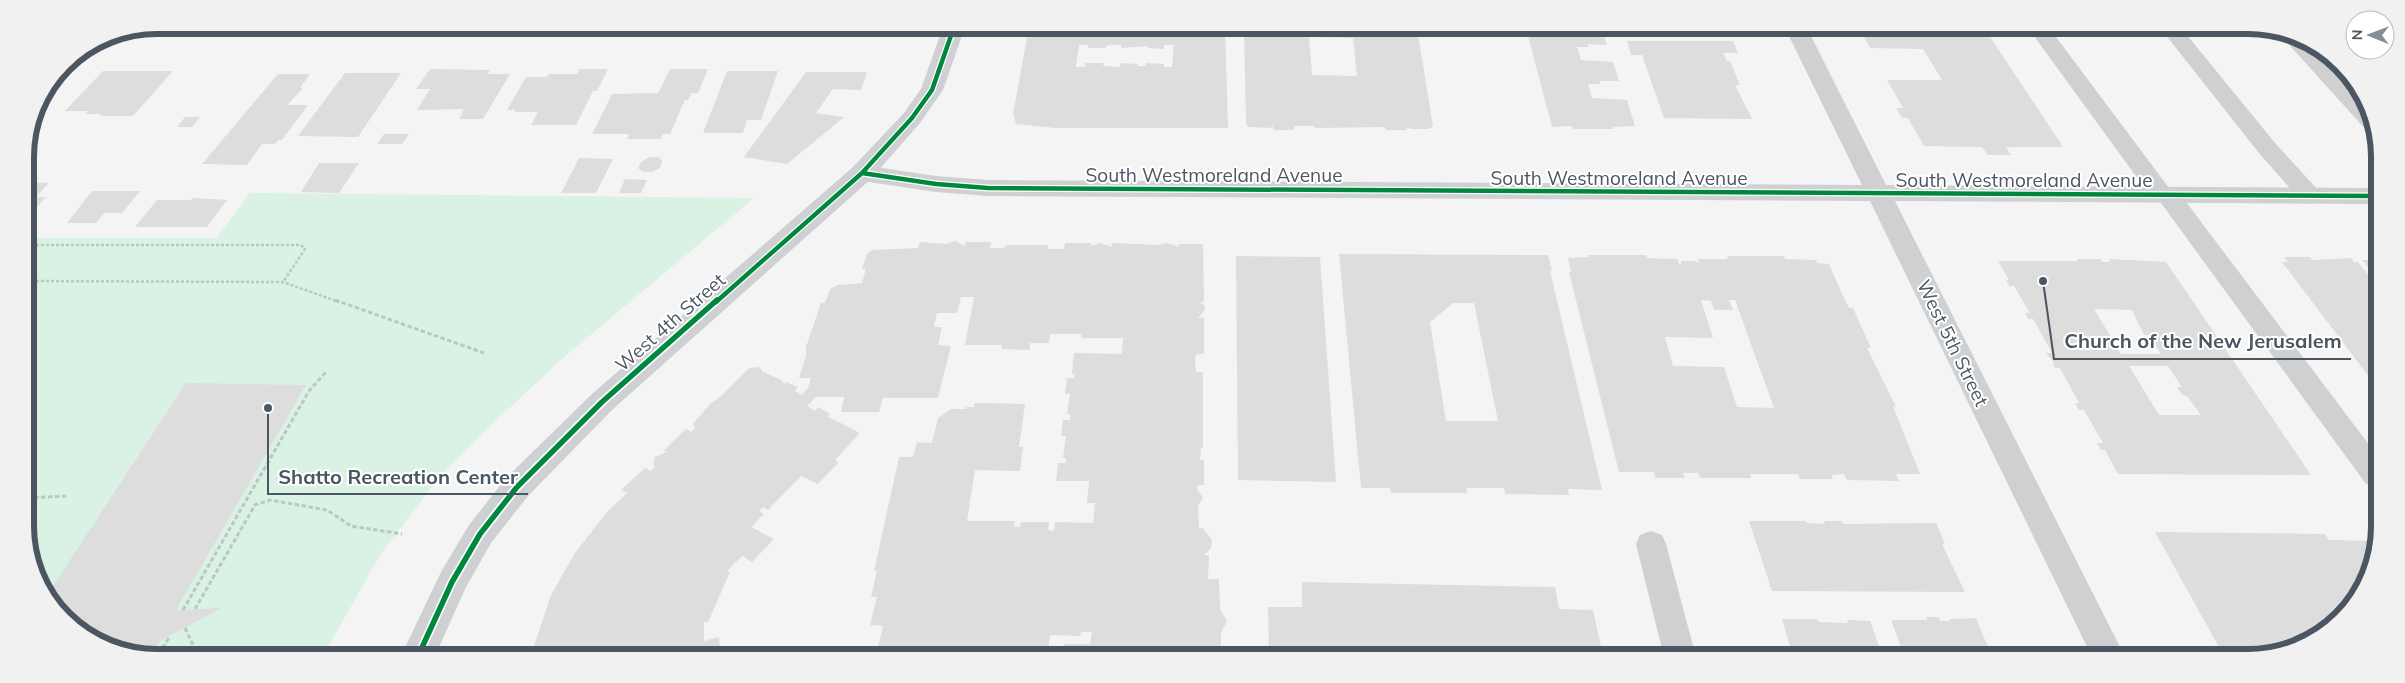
<svg xmlns="http://www.w3.org/2000/svg" width="2405" height="683" font-family="Mulish,sans-serif">
<style>
.green{fill:#d9f2e3}
.building{fill:#ddddde;fill-rule:evenodd}
.lines{fill:none;stroke-linecap:round;stroke-linejoin:round}
.path-far1{stroke:#bcc7c4;stroke-width:2.5;stroke-dasharray:3 2;stroke-linecap:butt}
.path{stroke:#bcc7c4;stroke-width:3;stroke-dasharray:4.5 2.5;stroke-linecap:butt}
.lane{fill:#ced0d2;fill-rule:evenodd}
.street{fill:#ced0d2;fill-rule:evenodd}
.secondary{fill:#ced0d4;fill-rule:evenodd}
.cycleway-far1-casing{stroke:#fff;stroke-width:7}
.cycleway-casing{stroke:#fff;stroke-width:9}
.cycleway-far1{stroke:#00873e;stroke-width:4.5}
.cycleway{stroke:#00873e;stroke-width:5.5}
.labels{text-anchor:middle;stroke-width:4;stroke-linejoin:round;paint-order:stroke}
.street-label{font-size:19px;fill:#4a5661;stroke:#fff}
.rim{fill:none;stroke:#4a5661;stroke-width:6}
.leader{fill:none;stroke:#4a5661;stroke-width:2}
.callout-dot{fill:#4a5661;stroke:#fff;stroke-width:2}
.callout-label{font-size:20px;text-anchor:middle;font-weight:bold;fill:#4a5661;stroke:#fff;stroke-width:4;stroke-linejoin:round;paint-order:stroke}
</style>
<rect width="100%" height="100%" fill="#f4f4f4"/>
<path class="green" d="M250,193L754,198L563,358L492,424L439,477L380,555L324,654H123L63,619L27,552L26,238H216Z"/>
<path class="building" d="M1029,27H1225L1228,128H1056L1016,124L1013,114ZM1079,45H1088V48H1105L1106,46L1111,45H1121V48L1148,46V48L1164,49V45H1174L1172,67H1164V64L1146,63V66H1137L1138,64L1121,63L1120,67L1103,66L1104,63H1085V67H1076Z
M1244,27L1417,28L1433,126L1429,129H1411L1406,127L1407,130H1386L1385,127L1315,128L1314,126H1294V130H1273V126L1270,128L1249,127L1246,124ZM1309,37L1353,38L1357,76L1312,75Z
M1526,28H1601L1607,45L1588,44V47H1577L1581,60L1613,62L1619,81H1599L1600,84H1588L1592,98L1627,100L1635,126L1613,127L1614,129H1573L1572,126L1552,127Z
M1860,29H1985L2063,147H2006L2011,155H1988L1982,147L1924,146L1908,118H1902L1896,108H1903L1887,80H1942L1923,49L1870,48Z
M1627,41H1733L1738,53H1723L1727,61H1730L1740,85H1735L1752,119L1664,118L1642,55H1631Z
M430,69L490,70L488,74H510L483,119H459L464,109L417,110L430,89H416Z
M580,69H608L597,91H593L576,125H531L538,112H514L516,110H507L526,77H547L549,74H577Z
M670,69H708L698,93H692L688,100H685L670,134H663L660,139H627L629,134H592L612,94L658,93Z
M103,71H173L133,116H100L101,114H85L88,111H65Z
M727,71H778L761,120H747L743,133H703Z
M806,72H867L861,90L833,89L816,113L844,117L787,164L744,157Z
M345,73H401L358,137L298,136Z
M278,74H310L300,88H303L287,105H308L282,140H278L275,144H262L247,165L202,164Z
M185,117H200L192,127H177Z
M384,134H409L402,144H377Z
M650,157H659L662,161L660,168L652,172H643L638,168L641,162Z
M579,158L613,159L596,193H561Z
M319,163H359L339,193L301,192Z
M625,179L647,180L641,193H619Z
M25,182L49,183L36,197H46L31,213H26Z
M92,191H140L122,213H104L96,223H67Z
M192,198L227,200L207,227H135L157,200H191Z
M955,241L965,246V242H991L990,248H1003L1007,245H1047L1049,249H1064L1065,243H1091V246L1100,243L1112,247V243L1158,245L1167,243L1179,247V244H1203L1204,302H1199L1204,305L1205,310L1198,318H1204V354H1197L1195,358L1196,372H1203V448H1201L1200,460H1204V485H1197V489L1203,498L1198,506L1199,528H1203L1212,540L1211,548L1204,555H1209L1208,579H1219L1220,609L1227,621L1221,633V656L1063,655L1064,644H1090L1092,632H1081L1080,636L1050,635L1048,655H992L993,647H986L985,654L876,655L883,626L870,625L877,597H871L877,571H874L899,457H913L917,442L932,443L938,418L951,409H966V407H974L975,403L1025,404L1019,447H1023L1020,471L975,470L967,521H1015L1014,527H1020L1021,522H1049L1048,530L1054,531L1055,522L1093,523L1095,503H1087L1089,481H1056L1058,463H1066V458H1063L1066,436H1061L1063,420H1070V414H1067L1070,394H1065L1067,378H1074L1075,374H1072L1074,353L1122,354L1123,338H1081V334H1050L1049,343H1030V350L1001,349L1002,345H965L974,297H961L957,313H937L934,327H942L938,345L951,346L938,398H883L879,412H841L844,397H816L807,406L815,411L818,407L830,414L827,416L860,433L835,460L839,462L818,484L801,476L768,510L763,507L759,511L764,514L751,527L774,539L752,562L742,556L727,571L730,572L708,622H704V641L719,637L720,655L534,654L535,643L551,595L575,553L607,512L627,493L621,490L645,468L651,471L655,466L653,465L655,457L667,452L663,451L686,429L691,432L695,428L693,424L710,404L720,397L749,368L760,367L762,371L783,381L782,382L785,384L786,382L798,387L795,391L802,395L808,388L811,378H799L806,356V347L821,303H825L830,289L838,285L862,283L866,269H862L867,254L873,250L918,248L920,242L946,244Z
M1339,254L1548,255L1552,271H1550L1602,490L1568,489L1569,495L1505,494L1504,488H1466L1467,493H1391L1390,488H1361ZM1453,303H1474L1498,421H1446L1430,322Z
M1588,255H1646L1647,258L1677,259L1679,264H1681V261H1695L1699,263L1698,259H1728L1727,256H1784L1785,259L1816,260L1817,263L1829,264L1843,296L1849,308H1853L1871,348H1867L1896,407L1893,406L1920,474H1896L1899,481L1847,480L1844,474L1831,475L1833,479H1800L1798,474H1750L1751,478H1700L1698,473H1683L1685,478H1655L1654,472H1619L1569,272H1571L1568,258L1589,257ZM1701,300L1711,301L1714,310H1733L1729,300H1735L1774,408L1737,407L1724,367L1673,366L1665,337L1713,338Z
M1236,256L1320,257L1336,482L1238,480Z
M2284,257H2310L2312,260L2351,258L2354,262H2358L2377,286L2376,386L2282,262H2288Z
M2076,259H2100L2102,262H2110L2109,259L2166,262L2311,475L2118,474L2105,450H2101L2097,443H2103L2084,410H2079L2075,403H2079L2060,368H2055L2053,364H2055L2046,353H2052L2033,319H2028L2025,313H2030L2014,286H2009L2006,280H2009L1998,261H2078ZM2094,309L2132,310L2144,335H2149L2161,354H2121ZM2129,366H2168L2182,387H2177L2182,395L2187,396L2201,415H2159Z
M2362,260H2377V278Z
M186,383L306,385L176,610L221,608L160,641L152,654H123L63,619L49,592Z
M1749,521H1806L1807,523L1825,524L1824,521H1842L1843,524L1936,523L1945,544H1942L1965,592L1772,591Z
M2155,532L2325,534L2329,540L2376,541V560L2335,625L2298,648L2256,658H2225Z
M1302,582L1555,587L1559,609L1593,610L1603,656H1269L1268,607H1302Z
M1926,617H1939L1940,621H1950L1949,619L1976,618L1992,657H1905L1891,620H1927Z
M1782,619H1817L1819,622L1848,623L1847,620L1870,621L1883,657H1793Z"/>
<g class="lines">
<path class="path-far1" d="M26,245H301L305,249L283,282
M26,281L283,282L339,302"/>
<path class="path" d="M335,300L484,353
M27,498L66,496
M195,609L255,505L270,500L327,510L351,526L402,534
M183,610L309,391L327,371
M185,628L194,647L190,654
M159,654L170,636"/>
<path class="lane" d="M2029,29H2050L2169,188L2177,190L2376,454V488L2366,484L2161,203L2154,201Z
M2161,29H2182L2275,143L2318,190L2322,196L2318,202L2310,204L2302,202L2259,153Z
M2284,31L2315,49L2358,94L2378,132L2367,131L2284,39L2281,35Z
M1651,531L1662,535L1666,544L1696,657H1664L1636,544L1640,535Z"/>
<path class="street" d="M1785,28H1807L1886,185L2377,188V204L1895,201L2125,657H2092L1870,201L988,196L936,192L862,181L853,179L850,173L853,167L862,165L936,176L988,180L1862,185Z"/>
<path class="secondary" d="M943,27H965L943,90L920,123L871,179L612,410L528,496L491,543L465,589L436,654H402L441,572L469,525L506,478L592,394L853,167L904,113L921,89Z"/>
<g class="cycleway-far1-casing">
<path id="cycleway-far1" d="M862,173L936,184L988,188L2377,196
M716,302L862,173L912,118L932,90L954,27"/>
</g>
<g class="cycleway-casing">
<path id="cycleway" d="M419,654L452,582L480,534L517,487L602,402L717,300"/>
</g>
<use href="#cycleway-far1" class="cycleway-far1"/>
<use href="#cycleway" class="cycleway"/>
</g>
<g class="labels">
<g class="street-label">
<text x="1214" y="182">South Westmoreland Avenue</text>
<text x="1619" y="185">South Westmoreland Avenue</text>
<text x="2024" y="187">South Westmoreland Avenue</text>
<text transform="translate(670 322) rotate(-41)" y="7">West 4th Street</text>
<text transform="translate(1953 343) rotate(64)" y="7">West 5th Street</text>
</g>
</g>
<path d="M0 0H2405V683H0ZM157 34H2248A123 123 0 0 1 2371 157V526A123 123 0 0 1 2248 649H157A123 123 0 0 1 34 526V157A123 123 0 0 1 157 34Z" fill="#f1f1f2" fill-rule="evenodd"/>
<path class="rim" d="M157 34H2248A123 123 0 0 1 2371 157V526A123 123 0 0 1 2248 649H157A123 123 0 0 1 34 526V157A123 123 0 0 1 157 34Z"/>
<path class="leader" d="M2043 281L2054 359H2351M268 408L268 494H528"/>
<g class="callout-dot">
<circle cx="2043" cy="281" r="5"/>
<circle cx="268" cy="408" r="5"/>
</g>
<g class="callout-label">
<text x="2203" y="348">Church of the New Jerusalem</text>
<text x="398" y="484">Shatto Recreation Center</text>
</g>
<g transform="translate(2370 35) rotate(271)"><circle r="24" fill="#ffffff" stroke="#b7bbc0"/>
<path d="M0-4L9 19L0 12L-9 19Z" fill="#868d94"/>
<text y="-8" font-size="14" font-weight="bold" text-anchor="middle" fill="#4a5661">N</text>
</g>
</svg>
